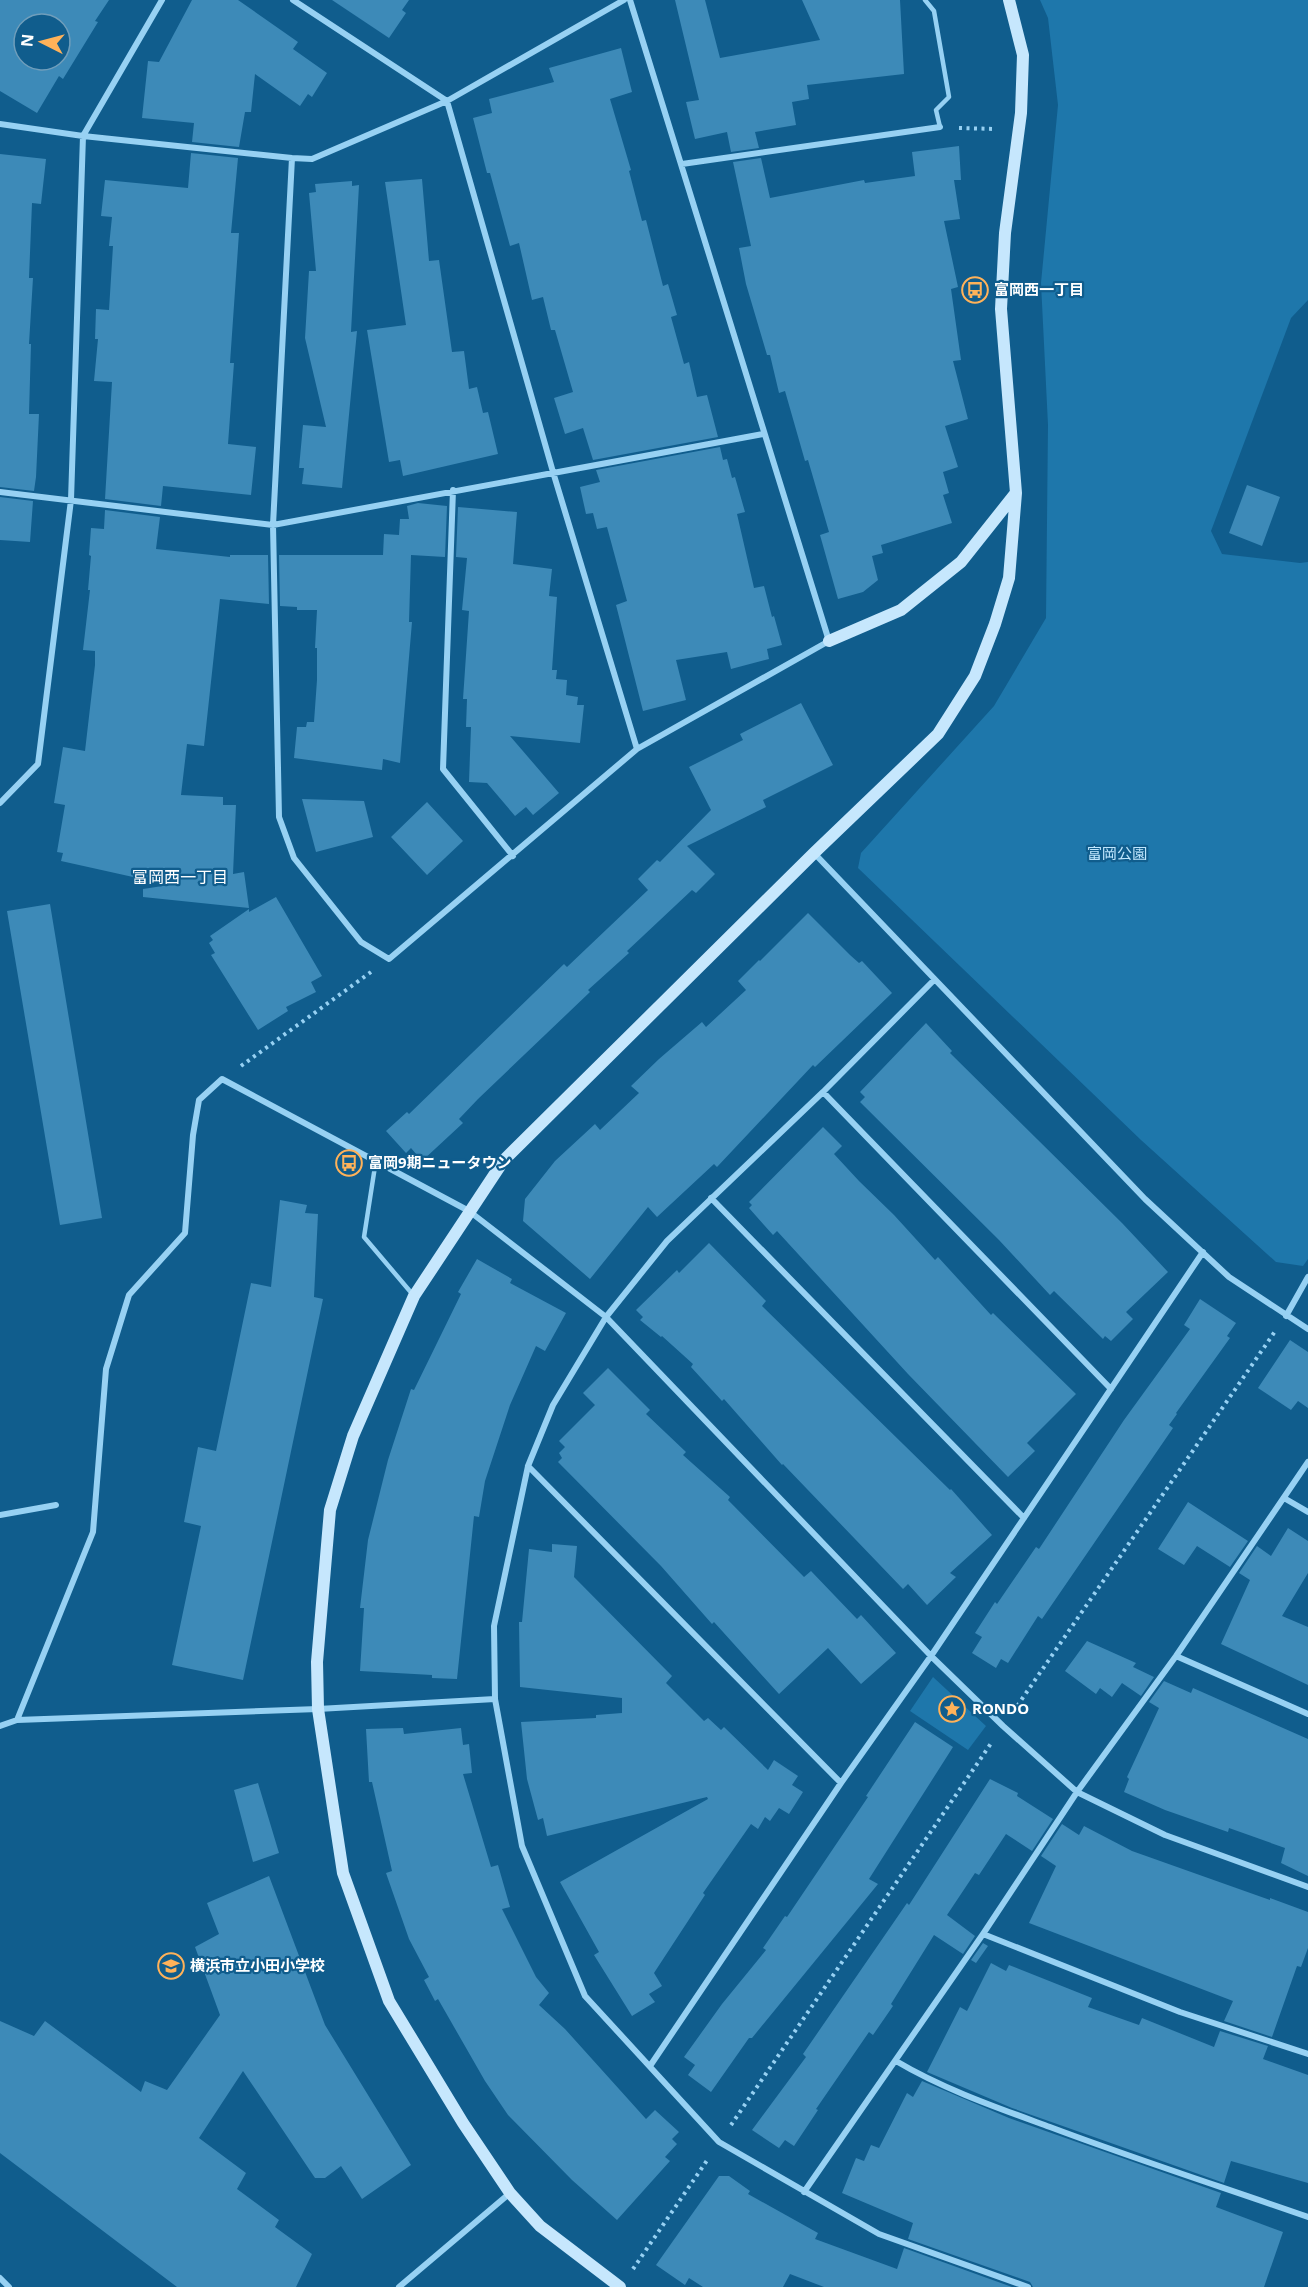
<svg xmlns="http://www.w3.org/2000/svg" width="1308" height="2287" font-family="'Open Sans','Noto Sans JP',sans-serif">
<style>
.green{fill:#1e77ab}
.building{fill:#3d8ab8;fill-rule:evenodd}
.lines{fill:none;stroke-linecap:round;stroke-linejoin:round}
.path{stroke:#97d1f3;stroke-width:4;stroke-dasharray:3 4.5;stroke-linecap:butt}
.lane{stroke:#97d1f3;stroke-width:4.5}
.street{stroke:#97d1f3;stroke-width:6}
.secondary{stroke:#c6e7fd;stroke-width:12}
.labels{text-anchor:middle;stroke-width:4.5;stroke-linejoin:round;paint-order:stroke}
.poi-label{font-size:15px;font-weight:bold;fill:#fff;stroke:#105d8d;text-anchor:start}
.park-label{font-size:15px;fill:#bfe6fd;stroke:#105d8d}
.neighbourhood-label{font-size:16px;fill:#fff;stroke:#105d8d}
</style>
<rect width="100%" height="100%" fill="#105d8d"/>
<path class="green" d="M1040,0H1308V300L1291,318L1211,531L1222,554L1300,563L1308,562V1259L1303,1266L1276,1262L1141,1140L858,868L861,853L994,706L1046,618L1048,425L1041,283L1058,105L1048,18Z
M933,1677L986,1726L968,1750L910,1711Z"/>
<path class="building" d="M0,0H109L95,21L98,22L63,79L59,76L37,113L0,91ZM24,24H60V60H24Z
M192,0H238L298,42L293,49L327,73L312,97L308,94L300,106L255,74L251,112H245L239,147L192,142L194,123L142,118L148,61L159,62Z
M332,0H409L402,10L406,13L389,38Z
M675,0H705L720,58L820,40L802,0H900L904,74L807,85L809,99L792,102L796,125L755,132L759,148L731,152L727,132L695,139L686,102L699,100Z
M621,48L632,92L610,99L631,170L629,171L642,221L646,220L663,286L668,284L677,315L671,317L684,364L689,362L697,397L707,395L718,437L593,460L583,428L565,434L554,398L573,392L555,330H551L543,297L532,300L519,243L510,246L490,173H487L473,118L492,113L489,99L554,82L549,68Z
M959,146L961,180H954L960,219L944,221L958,287L951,289L961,360L953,361L968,419L945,426L958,467L943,472L949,493L943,495L952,523L881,545L883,553L872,556L878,580L863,592L838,599L820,535L829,532L808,460L805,461L785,391L779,393L770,355H767L746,284L739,248L751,246L733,162L761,158L770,198L864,180L865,183L915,176L912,152Z
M191,153L238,158L231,233H239L230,363H234L228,444L256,447L251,495L163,486L161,506L105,499L112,382L94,381L98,339H95L96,309L109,310L113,246H109L112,217L101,216L105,180L188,188Z
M0,154L46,159L41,204L32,203L29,278H33L29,344H31L29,414H39L36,477L34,491L0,487Z
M422,179L429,261L439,260L452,352L464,351L469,389L477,387L483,413L488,412L498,454L403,476L400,460L389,462L367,330L406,325L385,182Z
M352,181V186L359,185L351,332L357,331L342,488L302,484L304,468H299L303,425L326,427L305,338L309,271H316L309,193L316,192L315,184Z
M720,447L723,460L727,459L732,478L735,477L745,512L737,514L754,588L764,586L772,617L774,616L782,645L767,649L769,659L731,669L727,652L676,660L686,700L643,711L616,605L627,601L607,527L597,529L593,513L586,514L580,487L600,482L596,470Z
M1247,485L1280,497L1262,546L1229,533Z
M0,497L33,501L30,542L0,540Z
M418,503L447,506L445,557L411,555L409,622H412L400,763L383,759L382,770L294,758L297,727H306L307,722H314L317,680V648H315L317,610H297V607L280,606L279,555H383L384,534L399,535L400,519H409L407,506Z
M458,507L517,512L513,564L552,569L549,596L557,597L552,670H557L556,679L567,680L566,695L578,697L577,705H584L580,743L510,736L559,793L533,815L526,807L515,816L487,783L469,782L471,727H466L467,699H463L469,611L462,610L467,558L456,557Z
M105,510L160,517L156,549L230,557V555H268L269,604L220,599L204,746L187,744L181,795L223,797V805H236L233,874L244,872L249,908L143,897V889L169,885L61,861L63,853L57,852L65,805L54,803L63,747L85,751L95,665V651L83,650L90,590H88L91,556L89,555L91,528L104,529Z
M801,703L833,765L763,800L766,807L687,846L715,874L696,893L692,890L627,951L629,953L588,990L590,992L478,1099L459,1119L463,1123L422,1161L411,1148L406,1153L386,1131L407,1112L409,1114L564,964L567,967L648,890L638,879L657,860L660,862L711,810L689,767L743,740L740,734Z
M302,799L364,801L373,837L316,852Z
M427,802L463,841L427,875L391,837Z
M276,897L322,976L311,982L316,992L286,1007L288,1011L258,1030L211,955L215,953L209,943L213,940L210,936L249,909V912Z
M50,904L102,1218L60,1225L7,911Z
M808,913L850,955L859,963L862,961L892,993L815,1067L813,1065L717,1167L714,1164L657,1217L648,1207L590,1279L523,1221L525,1199L555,1161L595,1124L600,1130L639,1093L631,1086L659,1059L702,1022L706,1027L746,990L738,981L759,960L760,961Z
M926,1023L952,1051L950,1053L1122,1223L1168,1272L1126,1312L1133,1319L1111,1341L1105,1336L1103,1339L1054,1291L1050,1295L999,1240L860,1102L865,1097L860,1092Z
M823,1127L842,1146L834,1154L859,1181L894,1215L935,1260L938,1257L991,1315L993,1313L1076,1394L1027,1443L1035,1451L1008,1477L908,1374L777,1231L773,1235L749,1208L752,1205L749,1202Z
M280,1200L307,1205L305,1213L318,1214L314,1297L323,1299L243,1680L172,1665L201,1526L184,1522L198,1447L216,1451L251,1283L271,1287Z
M709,1243L766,1301L762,1306L950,1490L951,1489L992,1535L950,1573L956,1577L927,1605L908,1584L903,1589L783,1464L782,1465L724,1399L722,1401L691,1367L693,1364L662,1336L661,1337L640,1320L643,1317L636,1310L677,1270L679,1273Z
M477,1259L512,1279L510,1283L566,1313L545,1351L536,1346L510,1405L485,1481L479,1517L474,1516L457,1679L432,1678V1675L360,1671L364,1608H360L368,1540L388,1460L411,1389L414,1390L461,1294L458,1292Z
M1200,1299L1236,1323L1227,1336L1230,1338L1176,1413L1177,1414L1169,1425L1173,1428L1042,1619L1038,1616L1008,1663L1001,1659L996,1668L972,1653L982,1637L975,1633L995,1602L997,1604L1036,1547L1039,1549L1124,1420L1190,1329L1184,1325Z
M1290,1340L1308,1352V1408L1298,1401L1291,1410L1258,1388Z
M608,1368L650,1410L646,1414L686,1452L683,1455L730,1497L728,1500L804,1577L811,1571L857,1619L861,1615L896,1653L861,1684L828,1648L779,1694L714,1622L712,1624L661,1566L558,1462L562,1458L559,1453L565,1447L559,1441L595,1405L583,1393Z
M1188,1502L1248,1541L1230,1567L1197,1546L1184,1565L1158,1549Z
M1288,1528L1308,1541V1573L1282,1616L1308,1627V1685L1221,1644L1250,1580L1239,1573L1257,1546L1271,1556Z
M552,1544L577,1546L574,1577L672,1676L666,1683L704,1721L708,1718L721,1730L724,1727L768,1770L774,1760L798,1776L792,1785L803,1792L789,1814L779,1808L770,1821L765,1817L758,1829L751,1824L703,1893L705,1895L654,1973L662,1986L649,1994L655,2002L632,2016L594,1955L599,1952L560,1882L708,1799L707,1797L547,1836L543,1818L538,1820L527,1779L521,1722L596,1718V1715L622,1713V1698L520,1687L519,1622H522L529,1549L552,1552Z
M1087,1641L1136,1663L1133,1667L1154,1677L1141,1696L1122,1683L1112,1697L1100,1688L1096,1694L1065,1671Z
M1164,1681L1191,1693L1193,1688L1308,1739V1876L1281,1863L1285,1848L1229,1828L1228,1832L1165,1810L1124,1792L1129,1779L1127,1777L1159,1708L1149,1702Z
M915,1722L953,1747L869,1879L878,1884L752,2038H749L711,2092L688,2075L695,2065L684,2057L722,2004L766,1950L763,1948L785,1916L787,1917L868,1797L866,1796Z
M403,1728L404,1734L461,1728L463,1745L469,1744L472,1773L463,1774L491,1867L498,1865L510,1907L502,1909L536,1977L549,1993L539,2005L565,2029L646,2119L655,2110L679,2132L672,2139L677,2144L665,2157L670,2161L617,2220L572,2180L508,2115L485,2081L438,1999L435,2001L424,1980L429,1977L409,1939L386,1873L392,1871L372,1782H369L366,1729Z
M990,1779L1018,1793L1017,1796L1053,1819L1032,1851L1006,1834L979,1875L975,1873L947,1915L975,1936L963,1954L934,1935L891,2004L893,2006L873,2035L869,2032L816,2109L818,2110L794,2146L785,2140L779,2148L752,2130L806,2057L803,2054L907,1903L909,1905Z
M258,1783L279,1853L253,1862L234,1790Z
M1062,1824L1079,1835L1084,1826L1132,1851L1270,1900V1898L1308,1912V1948L1301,1967L1297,1966L1272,2037L1224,2021L1233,2001L1029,1923L1056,1866L1041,1856Z
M269,1876L325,2025L411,2165L362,2199L341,2166L325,2178H315L243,2071L199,2138L246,2173L237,2189L279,2220L275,2227L312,2254L296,2287H177L0,2153V2021L34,2036L45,2021L141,2092L145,2081L167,2090L220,2015L195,1947L219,1934L207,1903Z
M983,1943L988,1946L976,1963L971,1960Z
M991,1963L1006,1971L1009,1965L1092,1998L1088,2007L1139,2025L1142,2018L1214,2047L1220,2031L1268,2046L1263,2059L1308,2075V2183L1231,2161L1224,2183L1012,2108L927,2072L960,2007L967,2011Z
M922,2081L1009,2118L1221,2193L1216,2207L1283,2232L1264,2287H1033L1030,2282L908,2239L913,2223L842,2193L856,2158L864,2161L871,2145L879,2148L907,2093L913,2097Z
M719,2176H729L750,2191L748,2194L818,2233L815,2239L897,2269L904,2248L1012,2287H824L790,2274L783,2287H703L689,2278L685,2285L656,2265Z"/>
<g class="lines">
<path class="path" d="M959,128L996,129
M241,1066L371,972
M1013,1712L1276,1330
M731,2125L992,1742
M633,2269L708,2159"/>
<path class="lane" d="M925,0L934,11L949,97L936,110L940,127
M376,1160L364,1237L414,1296"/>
<path class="street" d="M293,0L447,101L553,472L637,749
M0,124L83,136L292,158L312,159L447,101L624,0
M292,158L273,525L279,817L294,858L361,942L389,959L637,749L829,641L630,0
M682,164L940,127
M453,490L443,769L513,856
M0,492L273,525L763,434
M0,803L38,764L71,500L83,136L162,0
M814,853L1145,1199L1229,1277L1308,1329
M934,980L823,1092L667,1241L606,1317L553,1405L528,1466L494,1626L495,1699L522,1846L585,1996L719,2142L879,2234L1028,2287
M823,1092L1111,1389
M711,1198L1024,1518
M1286,1316L1308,1277
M528,1466L841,1783
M1284,1498L1308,1512
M0,1515L56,1505
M1176,1656L1308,1714
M17,1720L93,1532L106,1369L129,1295L185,1233L193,1135L199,1100L222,1079L469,1211L606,1317L931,1656L1003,1726L1077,1792L1165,1835L1308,1887
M0,1726L17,1720L318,1709L495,1699
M983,1934L1180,2012L1308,2054
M896,2061C943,2089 998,2108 1050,2127C1135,2159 1222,2187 1308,2217
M650,2066L841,1783L931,1656L1203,1252
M804,2192L983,1934L1077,1792L1176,1656L1308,1462
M0,2278L9,2287
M399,2287L510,2193"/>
<path class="secondary" d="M829,641L901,610L961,562L1015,494
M620,2287L540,2226L510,2193L463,2123L389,2001L343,1873L318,1709L317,1662L330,1510L353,1436L414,1296L504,1160L814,853L938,734L975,676L995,624L1009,578L1016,493L1001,309L1005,233L1021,113L1023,55L1009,0"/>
</g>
<defs>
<g id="bus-ring" transform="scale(1.35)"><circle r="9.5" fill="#105d8d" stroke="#ffb259" stroke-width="1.5"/><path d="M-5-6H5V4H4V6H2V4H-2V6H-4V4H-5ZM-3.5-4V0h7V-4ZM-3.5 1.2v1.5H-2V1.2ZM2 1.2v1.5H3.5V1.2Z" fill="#ffb259"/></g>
<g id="sight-ring" transform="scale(1.35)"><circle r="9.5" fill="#105d8d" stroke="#ffb259" stroke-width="1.5"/><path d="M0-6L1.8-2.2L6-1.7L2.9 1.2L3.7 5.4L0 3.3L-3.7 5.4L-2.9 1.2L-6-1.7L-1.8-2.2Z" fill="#ffb259"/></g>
<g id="school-ring" transform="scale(1.35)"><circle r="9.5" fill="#105d8d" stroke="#ffb259" stroke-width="1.5"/><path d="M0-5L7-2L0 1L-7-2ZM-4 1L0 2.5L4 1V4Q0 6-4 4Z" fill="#ffb259"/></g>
</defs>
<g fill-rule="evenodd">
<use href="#bus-ring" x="975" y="290"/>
<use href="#bus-ring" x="349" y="1163"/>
<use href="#sight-ring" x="952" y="1709"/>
<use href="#school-ring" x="171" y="1966"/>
</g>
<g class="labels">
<g class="poi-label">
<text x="994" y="295">富岡西一丁目</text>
<text x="368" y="1168">富岡9期ニュータウン</text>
<text x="972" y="1714">RONDO</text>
<text x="190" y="1971">横浜市立小田小学校</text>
</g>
<g class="park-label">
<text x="1117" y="859">富岡公園</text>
</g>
<g class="neighbourhood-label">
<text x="180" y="883">富岡西一丁目</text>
</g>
</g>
<g transform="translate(42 42) rotate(276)"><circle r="28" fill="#105d8d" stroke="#709ebb" stroke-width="1.5"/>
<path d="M0-4.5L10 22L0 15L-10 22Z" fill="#ffb259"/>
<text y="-9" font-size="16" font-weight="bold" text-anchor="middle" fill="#ffffff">N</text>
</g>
</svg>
